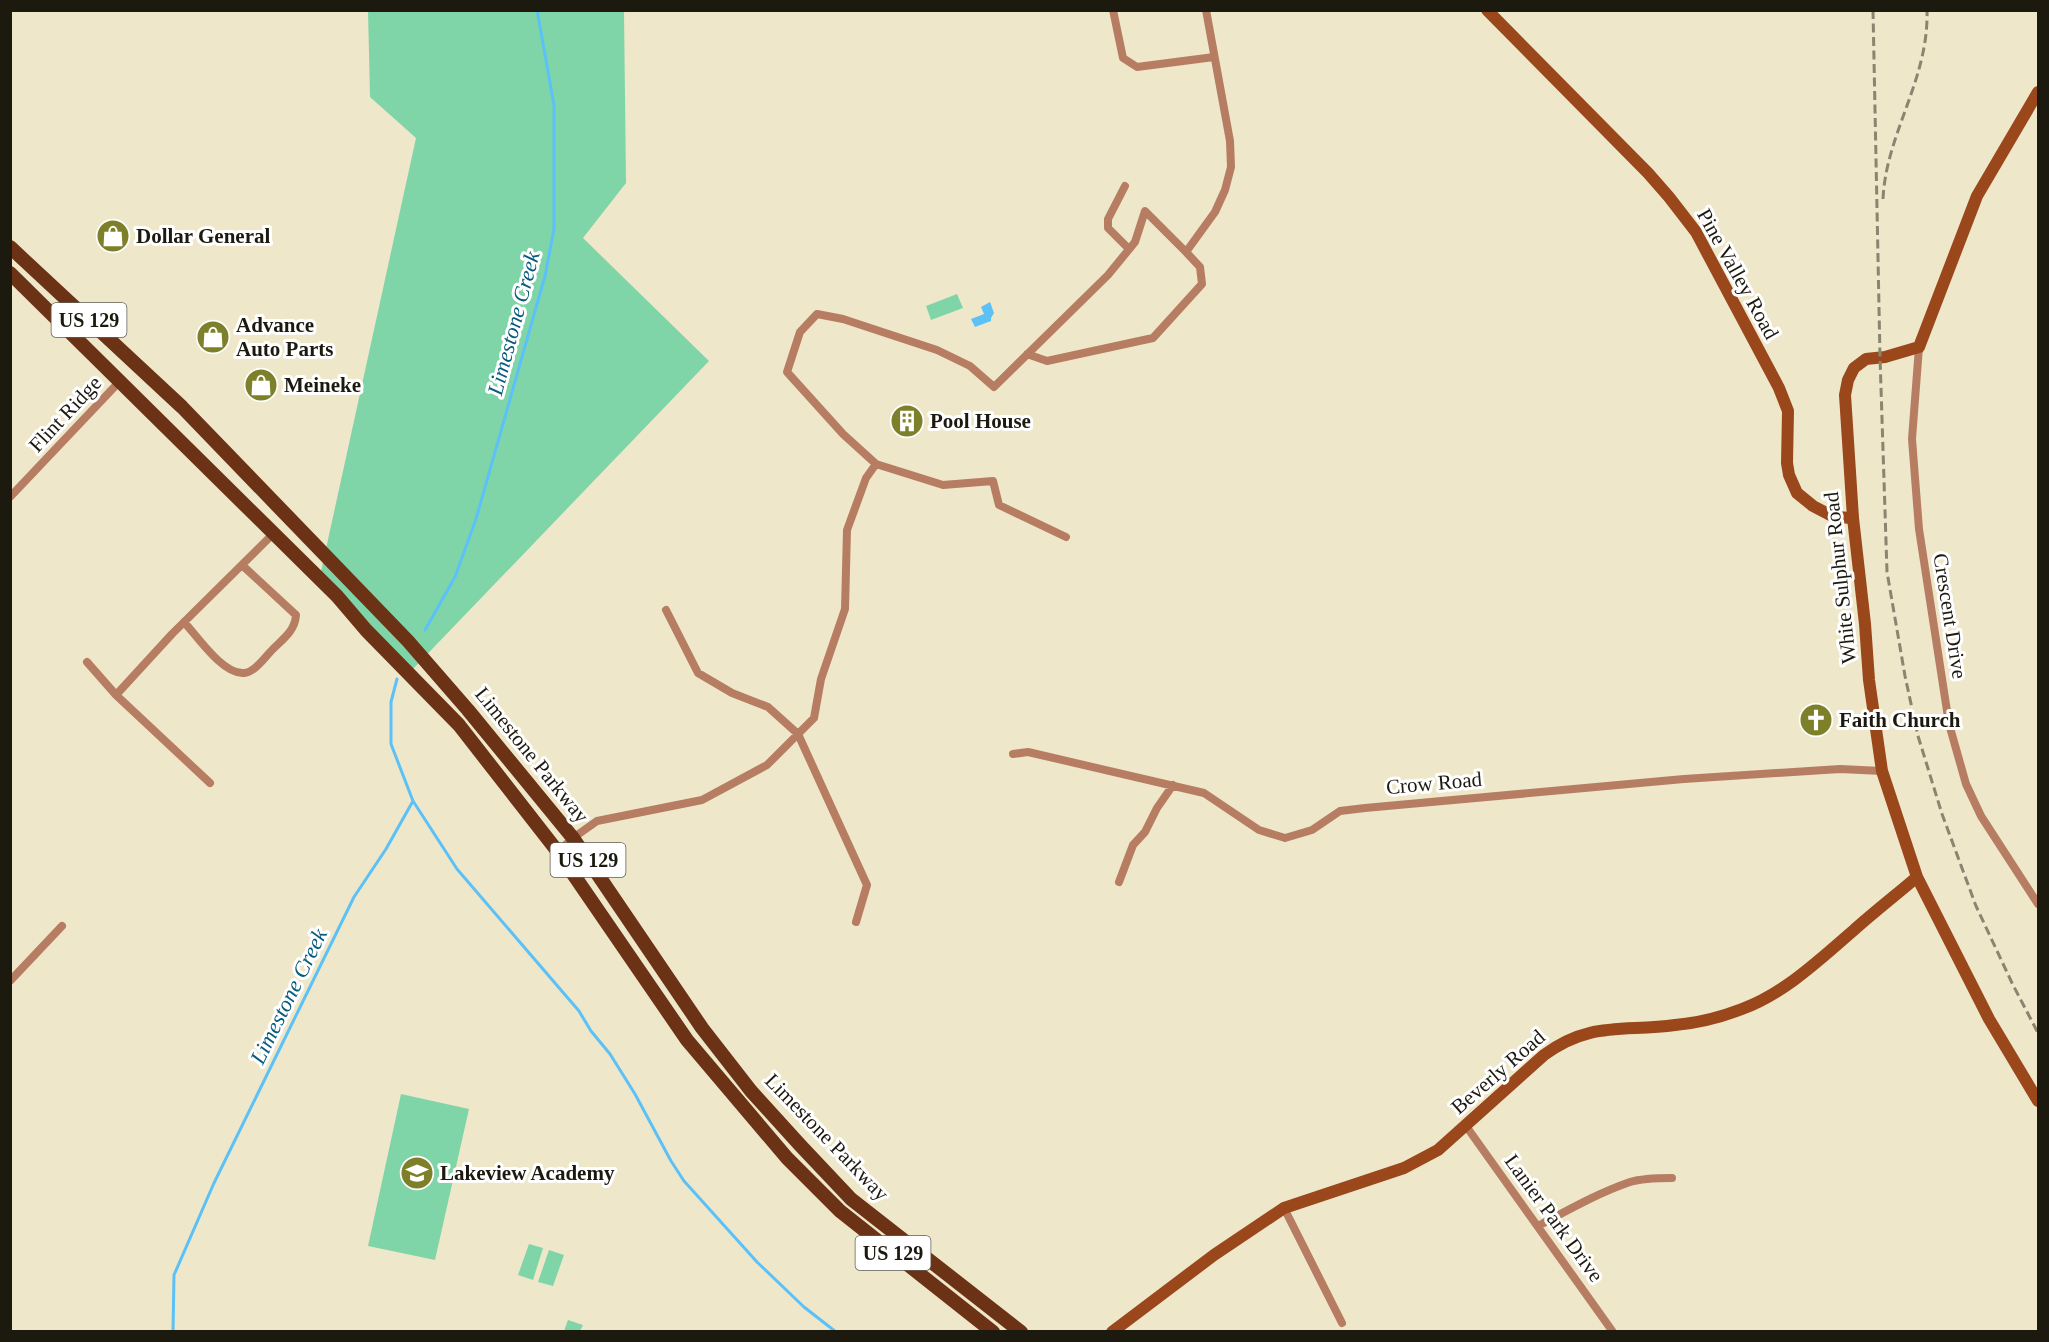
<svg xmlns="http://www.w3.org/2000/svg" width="2049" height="1342" font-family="'Times New Roman',serif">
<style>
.green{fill:#80d5a8}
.water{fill:#5bc1f7}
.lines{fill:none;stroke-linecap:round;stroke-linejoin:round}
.stream{stroke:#5bc1f7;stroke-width:3}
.street{stroke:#b77d63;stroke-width:8}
.secondary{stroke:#9a471c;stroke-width:12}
.primary{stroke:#6c3215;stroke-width:14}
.rail{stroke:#8a8470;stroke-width:3;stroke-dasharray:9 4.5;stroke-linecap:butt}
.labels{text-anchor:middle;stroke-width:6;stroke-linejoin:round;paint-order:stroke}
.shield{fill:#fff;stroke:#605e57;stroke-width:1.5}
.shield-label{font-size:20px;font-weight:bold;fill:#1c190f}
.poi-label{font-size:21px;font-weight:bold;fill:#1c190f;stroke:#fff;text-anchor:start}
.street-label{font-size:21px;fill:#1c190f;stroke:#fff}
.water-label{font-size:22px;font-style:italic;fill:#075b7e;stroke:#fff}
</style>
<rect width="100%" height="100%" fill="#efe7ca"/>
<path class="green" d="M368,11H624L626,183L583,238L709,361L413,669L320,576L416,138L370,97Z
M957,294L963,308L931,320L926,306Z
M401,1094L469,1109L435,1260L368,1246Z
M529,1244L543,1248L533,1280L518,1275Z
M549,1250L564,1255L553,1286L538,1282Z
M568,1320L583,1325L580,1331H564Z"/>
<path class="water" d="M990,302L994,313L991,318V321L975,327L971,319L984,314L981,307Z"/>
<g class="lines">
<path class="stream" d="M425,630L455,577L476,519L545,276L554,229V105L537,10
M397,679L391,702V744L413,801L457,869L579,1011L591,1031L610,1054L635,1094L671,1161L684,1181L757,1262L804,1307L836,1332
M173,1332L174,1275L214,1183L354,897L386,849L413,801"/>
<path class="street" d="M1113,10L1123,58L1137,67L1214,57
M1125,186L1108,219V228L1129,249
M1919,347L1912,439L1919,529L1949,724L1966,784L1981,816L2038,904
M1027,354L1047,361L1153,338L1202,284L1200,267L1186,252
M10,497L120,381
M1066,537L999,505L993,481L943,485L876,464L843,434L787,372L800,332L817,314L843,319L937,350L970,366L994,387L1108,275L1135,242L1145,211L1186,252L1215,212L1225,190L1231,167L1230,141L1206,10
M666,610L698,673L732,693L768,707L798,734L867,885L856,922
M184,622C197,636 223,675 244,673C255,672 265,657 273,649C283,639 295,631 296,615L242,565
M87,662L116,695L210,783
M116,695L172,634L274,533
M1013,754L1028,752L1204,793L1259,830L1285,838L1312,830L1340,811L1365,808L1684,779L1840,769L1882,771
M558,852L573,838L597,821L702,800L767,765L814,718L821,679L845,609L847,530L866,478L876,464
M1119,882L1133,845L1145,832L1157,808L1173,785
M10,981L62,926
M1466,1126L1613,1332
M1284,1208L1342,1323
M1538,1226C1568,1210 1598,1193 1630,1182C1643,1178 1658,1178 1672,1178"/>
<path class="secondary" d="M1487,10L1648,173L1669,197L1696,232L1779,388L1788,411L1787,463L1789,475L1797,493L1813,506L1834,517L1853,518
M2038,92L1977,196L1919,347L1885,357L1866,359L1854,368L1848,380L1845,395L1853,518L1865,624L1869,680L1882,771L1917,877L1989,1019L2038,1101
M1112,1332L1214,1255L1284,1208L1404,1168L1438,1150L1544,1055C1590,1021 1623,1032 1675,1025C1698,1023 1721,1017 1742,1009C1785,993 1819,960 1854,930C1874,912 1896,895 1917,877"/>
<path class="primary" d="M10,247L182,407L408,641L468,710L573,838L702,1028L751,1091L800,1145L851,1199L1021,1332
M10,273L337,596L366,630L459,725L558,852L687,1040L787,1158L840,1211L993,1332"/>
<path class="rail" d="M1873,10L1880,357L1887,572L1905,676L1918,736L1942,814L1976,906L2012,983L2038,1033
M1883,199C1886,133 1929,80 1927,10"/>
</g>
<defs>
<g id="shop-disc" transform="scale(1.725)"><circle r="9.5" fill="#7e8029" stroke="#fff"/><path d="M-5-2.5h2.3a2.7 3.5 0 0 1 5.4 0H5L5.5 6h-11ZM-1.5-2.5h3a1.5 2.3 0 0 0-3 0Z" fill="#fff"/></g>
<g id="building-disc" transform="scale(1.725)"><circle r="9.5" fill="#7e8029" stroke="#fff"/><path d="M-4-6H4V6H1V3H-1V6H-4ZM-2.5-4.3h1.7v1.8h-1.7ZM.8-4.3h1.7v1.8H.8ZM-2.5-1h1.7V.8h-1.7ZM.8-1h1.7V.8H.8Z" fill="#fff"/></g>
<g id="church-disc" transform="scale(1.725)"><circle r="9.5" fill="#7e8029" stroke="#fff"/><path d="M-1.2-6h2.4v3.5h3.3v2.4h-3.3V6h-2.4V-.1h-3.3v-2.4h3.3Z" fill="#fff"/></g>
<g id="school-disc" transform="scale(1.725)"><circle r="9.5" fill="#7e8029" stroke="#fff"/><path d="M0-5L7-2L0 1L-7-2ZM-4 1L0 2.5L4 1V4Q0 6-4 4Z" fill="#fff"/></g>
</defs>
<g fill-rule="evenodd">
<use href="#shop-disc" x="113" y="236"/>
<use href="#shop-disc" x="213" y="337"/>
<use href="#shop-disc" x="261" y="385"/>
<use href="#building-disc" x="907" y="421"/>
<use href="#church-disc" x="1816" y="720"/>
<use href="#school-disc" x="417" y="1173"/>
</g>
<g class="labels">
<g class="shield">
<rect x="51.5" y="303" width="75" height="34" rx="4.5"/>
<rect x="550.5" y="843" width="75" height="34" rx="4.5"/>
<rect x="855.5" y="1236" width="75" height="34" rx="4.5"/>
</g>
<g class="shield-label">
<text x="89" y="327">US 129</text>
<text x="588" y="867">US 129</text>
<text x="893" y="1260">US 129</text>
</g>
<g class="poi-label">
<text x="136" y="243">Dollar General</text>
<text x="236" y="332">Advance<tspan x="236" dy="24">Auto Parts</tspan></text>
<text x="284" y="392">Meineke</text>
<text x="930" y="428">Pool House</text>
<text x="1839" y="727">Faith Church</text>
<text x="440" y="1180">Lakeview Academy</text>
</g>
<g class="street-label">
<text transform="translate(1738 274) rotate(61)" y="7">Pine Valley Road</text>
<text transform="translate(65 414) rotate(-47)" y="7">Flint Ridge</text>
<text transform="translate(1840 578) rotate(-96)" y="7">White Sulphur Road</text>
<text transform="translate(1950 616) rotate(81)" y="7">Crescent Drive</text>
<text transform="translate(532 755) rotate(51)" y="7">Limestone Parkway</text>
<text transform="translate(1434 783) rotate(-5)" y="7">Crow Road</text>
<text transform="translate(1498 1072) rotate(-41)" y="7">Beverly Road</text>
<text transform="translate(827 1137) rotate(46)" y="7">Limestone Parkway</text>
<text transform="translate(1554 1218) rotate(54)" y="7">Lanier Park Drive</text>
</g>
<g class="water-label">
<text transform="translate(513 323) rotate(-75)" y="8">Limestone Creek</text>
<text transform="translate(288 996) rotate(-64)" y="8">Limestone Creek</text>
</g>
</g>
<rect width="2049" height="1342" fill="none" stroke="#1c190f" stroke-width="24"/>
</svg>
